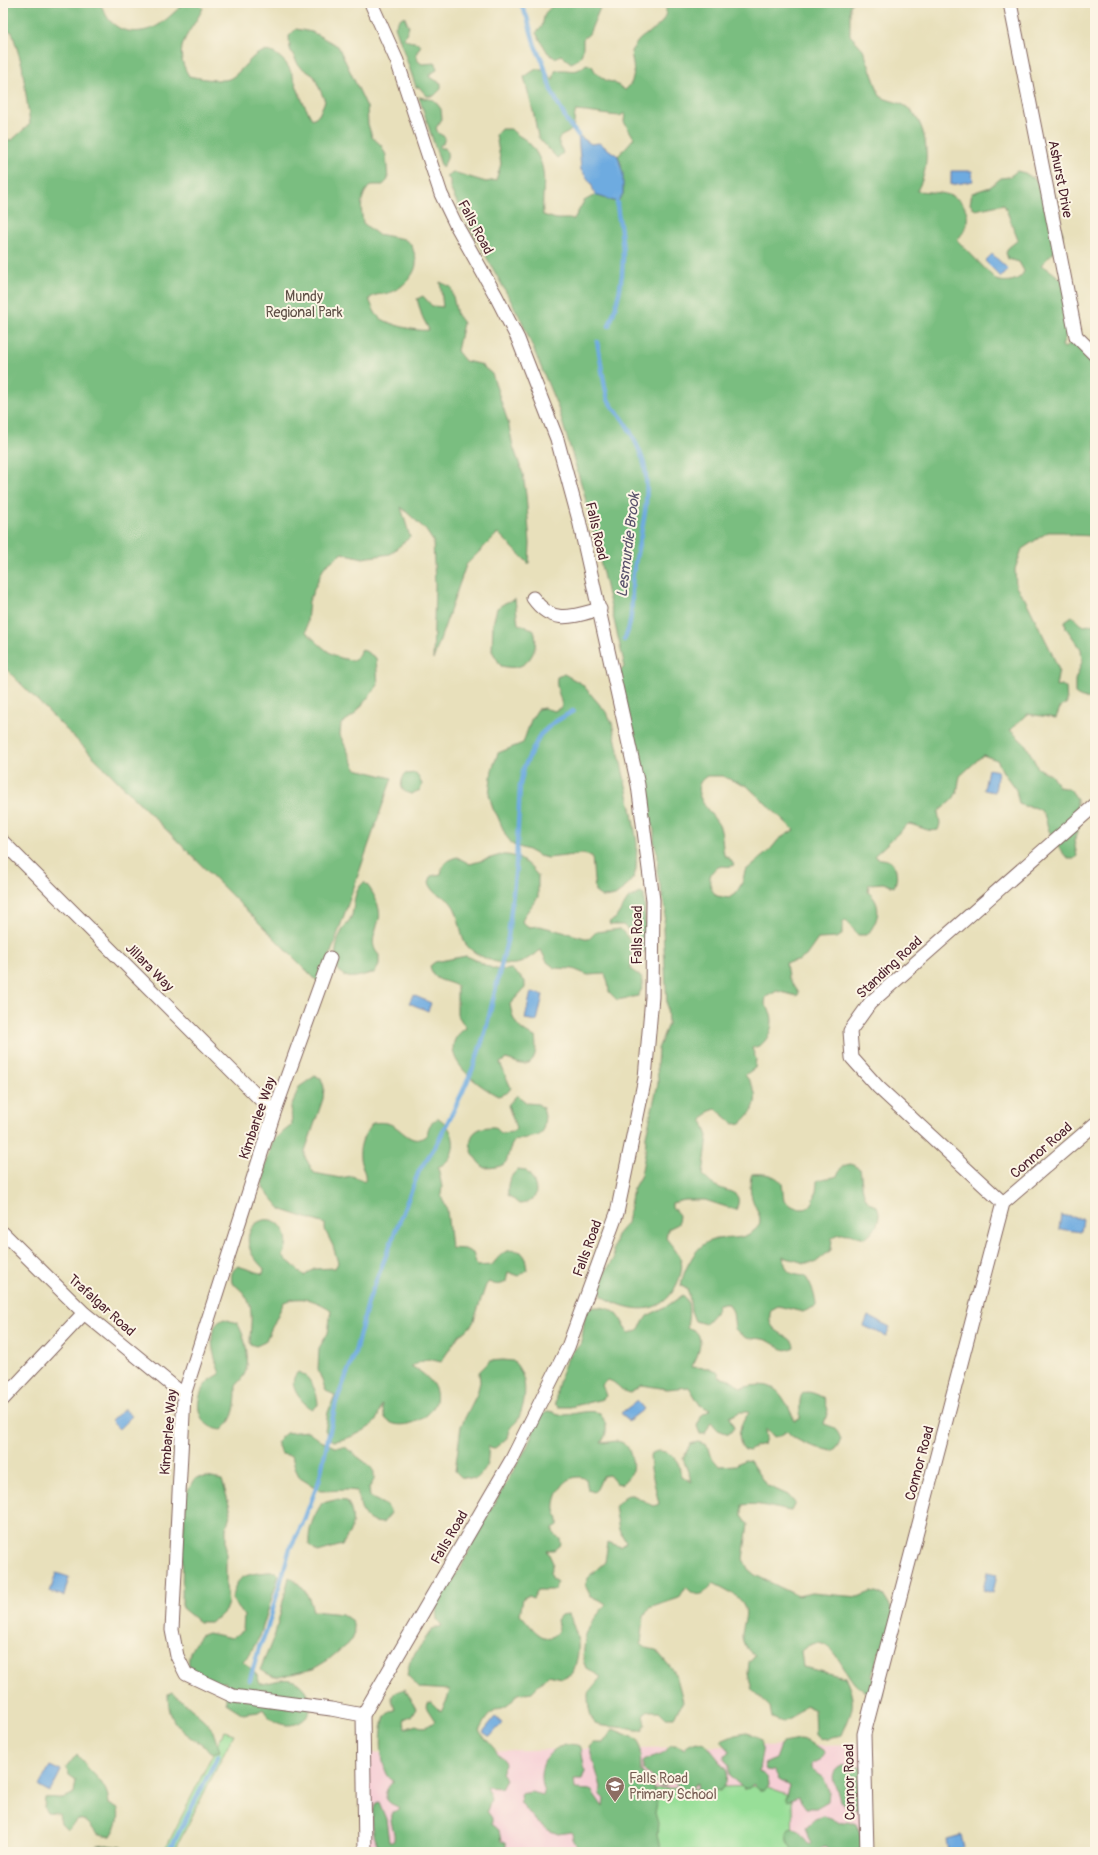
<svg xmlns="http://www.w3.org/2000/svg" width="1098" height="1855" font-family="Pangolin,sans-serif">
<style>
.built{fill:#f6cfd6}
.green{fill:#98df98;stroke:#717f62}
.forest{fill:#7abe80;stroke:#626e56;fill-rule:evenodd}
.water{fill:#6eabe0;stroke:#5c6586}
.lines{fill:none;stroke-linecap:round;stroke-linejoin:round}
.stream{stroke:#6eabe0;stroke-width:4.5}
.street-casing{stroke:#81635d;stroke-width:15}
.street{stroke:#fff;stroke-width:13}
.labels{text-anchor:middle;stroke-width:4;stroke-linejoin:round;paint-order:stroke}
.street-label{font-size:14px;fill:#4a1f2b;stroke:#fcf5e5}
.park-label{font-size:14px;fill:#5e4f46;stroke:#fcf5e5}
.education-label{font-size:14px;fill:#785e54;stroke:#fcf5e5;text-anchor:start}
.water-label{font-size:15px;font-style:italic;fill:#57506a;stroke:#fcf5e5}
</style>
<rect width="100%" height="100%" fill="#fcf5e5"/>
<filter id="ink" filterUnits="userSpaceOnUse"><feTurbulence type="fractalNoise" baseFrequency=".025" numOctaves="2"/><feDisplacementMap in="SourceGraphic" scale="8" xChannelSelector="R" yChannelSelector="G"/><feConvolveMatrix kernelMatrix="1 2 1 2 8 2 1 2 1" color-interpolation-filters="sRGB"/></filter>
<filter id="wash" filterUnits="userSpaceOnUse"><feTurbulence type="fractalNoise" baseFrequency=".012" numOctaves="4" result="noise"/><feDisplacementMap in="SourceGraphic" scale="16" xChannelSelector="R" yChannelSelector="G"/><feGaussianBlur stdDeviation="0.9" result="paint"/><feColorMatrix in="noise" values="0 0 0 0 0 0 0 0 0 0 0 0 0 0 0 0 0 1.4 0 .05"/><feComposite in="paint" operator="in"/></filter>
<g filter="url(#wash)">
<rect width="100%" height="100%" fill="#e8e0bb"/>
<path class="built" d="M864,1744L867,1852H365L364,1753Z"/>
<path class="green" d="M224,1731L234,1734L174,1852H164Z
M765,1786L792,1796L793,1852H635V1789Z"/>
<path class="forest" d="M3,3H100C104,11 108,21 116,26C128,35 149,32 160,24C169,18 176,10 184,4H199L203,8C191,34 170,45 189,76C198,78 220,82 229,79C247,71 257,36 282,59C293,69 296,87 302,100C305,107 309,113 312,119L319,115L325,101L314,76L299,66L290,49L289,36L296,29L312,32L338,46L367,107L368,124L372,137L381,145L386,155L388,180L383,185H371C359,196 361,209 363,223L377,234L404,239L412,245C413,251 417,259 416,264C415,276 400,290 389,293C381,295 376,293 369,299C371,304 373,309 376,314C383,324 417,332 429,330L422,316L417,299L423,296L432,306L443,307L440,282L451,287L457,315L463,323L457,351L465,361L480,364L492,374L508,422L513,446L523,474L526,495L530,543L529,564L498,533L466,565L433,660L435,585L433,541L425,529L401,507L410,537L390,554L363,558L342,553L324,567L309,601L306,632C322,646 332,660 355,660L362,649L376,658L378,685L354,715L341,724L340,735L356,769L392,778L320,984L3,666V139L12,140L30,124L22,65L12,32L3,30Z
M555,3H602L589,34L583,39C583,51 584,58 571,63L561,55L555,58L548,53L536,33L542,26L545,13Z
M666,3H852L850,6V35L863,49L880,96C889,102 900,101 908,108C926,122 930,156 923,177C922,182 919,186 917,191C927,192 942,192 952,196C972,205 971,226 957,240L996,280C1005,283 1020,282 1024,271L1019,262L1008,259L1006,253L1008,248L1018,240L1004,204L975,210L970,204L972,193L990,187L1001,178L1009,177L1017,171L1025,173L1037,181L1063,234L1058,247L1041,265C1054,271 1057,279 1071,283C1082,303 1069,327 1062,346L1065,348L1076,336L1095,355V536L1072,535L1064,532H1048L1022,549L1015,569L1016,587L1025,599L1049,647L1059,670L1056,686L1062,685L1066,688L1067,703L1060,708L1056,718L1027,714L1010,730L1026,745L1038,768L1051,775L1059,787L1070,789L1077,799V813L1080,824L1074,841L1077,856L1074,859H1068C1061,851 1054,842 1050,833C1046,825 1047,816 1040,810C1033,805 1025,808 1019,804L1016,790L1003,772L997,760L983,755L960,776L957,792L953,799L938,812L940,824L938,830C927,833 919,825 908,824L874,856C878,860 884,858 889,861C898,866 898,879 894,887L883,883L869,884L868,892C883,904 879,921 867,935H858L846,920L843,922V934L837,938L818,939L806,956L798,961L786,963L788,977L799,993L797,996L777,991L766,997L765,1005C776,1014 773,1033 763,1043C761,1046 755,1047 752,1048L756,1059L755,1068L745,1075C761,1094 758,1108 741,1123L734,1124L716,1109L710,1111L702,1120L708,1136L703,1175C707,1180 712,1185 718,1187C730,1193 744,1191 736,1210L705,1200H685L672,1203V1207L679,1215L678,1224L668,1229L666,1238C671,1245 678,1252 681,1261C683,1268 680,1278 677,1284C661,1318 629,1312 602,1296L599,1286L602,1277L614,1259L613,1250L617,1235L627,1223L633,1189L641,1175L645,1154L646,1136L658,1083L657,1065L658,1049L668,1024L663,929L666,910L657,873L658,855L654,843V830L648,814L650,798L641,761L632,742L618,671L625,667L584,493L558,408L521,319L463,215L450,188V180L446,176L453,172L486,182L496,180L501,164L496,135L501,129H511C518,137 524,137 530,144C551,169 541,186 543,215L556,219H574L584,201L595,195L617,202L623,194L621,164L618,156L634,138L624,122L625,113L620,116C605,115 591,112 576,111C573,117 576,125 571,130C567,135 561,134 558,140L563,153L557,158L538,137L534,115L524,77L536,69H543L553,80L555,71C568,67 575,76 586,64L592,66L596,73L607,81L613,82L625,90C638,80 633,66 631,51C634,47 637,42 640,39C655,27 668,25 666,3ZM707,776H722L743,785H746L794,830L779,839L770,850L745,871L742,883L736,893L729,898L717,896C707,888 706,869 722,866C725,866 729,867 732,866L734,865L730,859L724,855C722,846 723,836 720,827C713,813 684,790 707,776Z
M404,16L409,27L404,38C409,44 417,40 421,45L416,54L418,61L422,64L436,63L437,70L430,74L429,77L441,83V89L434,96H427L419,87H416L395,26L400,19Z
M419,97L434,100L441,109L442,119L436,128L438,133L445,137L443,144L440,145V148H445C450,156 446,161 442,168Z
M515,599L518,624L533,629C540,643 533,663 517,667C512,668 506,667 501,666L492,651L493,624L497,608L505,603Z
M1072,616L1083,626L1095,624V694C1089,701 1081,699 1075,694V680L1082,662L1081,649L1066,628L1065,621Z
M564,674L582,684L606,712L612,723L631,808L637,843L636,869L634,877L623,890L615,896L602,897L595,892L592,856L582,854L548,858L539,856L528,850L513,845L506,836L497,815L493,809L489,794L492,770L498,753L523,743L531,720L538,709L544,708L554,711L562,707C561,696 555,688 557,677Z
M416,773L422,784L420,790L411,794C400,791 399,784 405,774Z
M501,855C518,854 528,863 538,876V897L524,916L522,922L529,927L540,926L589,939L596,932L620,929C637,945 630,950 631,970C645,978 646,982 638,996L617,1000L609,992L608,982L605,974L588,975L573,969L555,968L547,962L541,950C534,954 527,960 520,963C505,968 474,957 465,943C459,932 460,913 451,903C443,893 437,899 429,883L431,876L441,874C443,863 446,860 457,857L470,864Z
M364,882C372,888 382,909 379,919C376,932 368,944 379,955V964L375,973C366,973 357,979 348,977C330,973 335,942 342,931C345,925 350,921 352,915C355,902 353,892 364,882Z
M640,893L644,895L645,922L649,927L650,935L645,952H640C636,945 637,936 634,929H627L623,925H610L609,922L615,919L628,899Z
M466,956C484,962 491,973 511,969L525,981V988L510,1004C513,1022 518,1030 535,1037C537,1047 537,1066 521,1064C516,1063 511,1060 506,1059L500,1063L511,1088L507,1093L498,1096C476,1085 431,1051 466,1028L457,1014V986C444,979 434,983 430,966L435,962Z
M315,1076L321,1078L324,1087L323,1099L305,1151V1157L314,1173L340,1178L352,1176L365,1181C366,1174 364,1172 362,1166C356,1151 363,1134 373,1123C379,1122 388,1122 394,1126C403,1131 412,1145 424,1137C429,1134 427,1128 431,1124C432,1122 436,1120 438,1118C458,1129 459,1159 438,1167L442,1187L441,1195L447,1210L451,1248L465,1249L473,1253L477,1266L492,1265C501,1254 506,1247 521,1252L525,1257L527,1270L519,1276L508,1272L506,1282C499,1286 496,1285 489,1282L486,1285L473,1323L466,1331L459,1335L441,1362L428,1359L411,1366C473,1400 405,1440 386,1419C383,1415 383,1409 382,1404C380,1410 378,1418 375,1422C366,1432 344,1441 332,1441L325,1430L328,1412L335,1395L326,1391L318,1370L319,1348L328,1333L331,1310C316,1300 301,1295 284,1302L265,1342L256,1346L250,1344C250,1319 258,1300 232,1283C231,1275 231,1271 238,1266L263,1274L264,1269C259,1263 252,1257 250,1249C240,1220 278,1207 286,1236C288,1243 285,1251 283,1257L293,1265L304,1276L314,1269L335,1268L338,1263L333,1246L325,1230V1224L282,1210L263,1188L265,1168L273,1140L292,1125L291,1107L299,1087Z
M517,1095L527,1103L538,1104L543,1108L545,1116L543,1132L538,1136L515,1140C501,1158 517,1167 484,1168C465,1151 464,1125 495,1127L501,1133L512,1132L516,1128L508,1105Z
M851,1164L860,1169C863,1183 860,1203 877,1206C883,1217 875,1233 865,1238C853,1235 842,1230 832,1238L831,1250L815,1263H805L783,1257C787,1273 788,1274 805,1276C811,1284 816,1297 816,1306L803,1312L778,1306L771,1310C763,1335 794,1333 794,1347C783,1355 776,1343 766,1340C750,1335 751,1345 735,1329L733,1312L729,1304H718L715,1313L705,1324L695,1321L691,1311L689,1294L687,1289L681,1286C682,1278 685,1270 689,1263C710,1222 734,1250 756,1229C765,1220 756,1210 753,1201C750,1193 749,1181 752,1174C762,1173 777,1174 782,1184C783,1189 783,1196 784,1201C808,1218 816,1206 817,1181C824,1177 830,1179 837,1176C840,1168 842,1165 851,1164Z
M518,1169L525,1170C538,1182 543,1203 519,1204L508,1195C507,1182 509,1178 518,1169Z
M683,1295C692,1303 688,1318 687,1328C708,1330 699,1357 691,1367L709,1368L719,1373V1377L733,1381L741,1388C777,1379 781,1392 795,1421L800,1419C800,1399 796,1383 824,1398L828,1410L824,1424C834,1427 838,1430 841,1440L836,1448L832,1451C817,1448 796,1443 787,1431L781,1435L774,1437L768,1430H765L766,1438L764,1444L756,1446L749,1451L745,1450C734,1439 741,1421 750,1412H740L729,1417L734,1428L729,1434L718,1430L711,1422L705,1434H700L697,1426L702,1415L710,1410L700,1405L689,1387L667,1389L642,1385L630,1393C620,1392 617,1381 607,1380L602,1385L606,1396L603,1399L570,1407H558L555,1404C557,1388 562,1363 573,1351C575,1348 580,1347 581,1342C584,1331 583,1320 587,1309C596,1305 609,1307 617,1314C622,1319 624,1327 629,1333L638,1330L647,1316L667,1306Z
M224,1319L237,1323C245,1335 253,1365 242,1378C240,1381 238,1382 236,1385C236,1402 236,1418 222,1430C200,1428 193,1407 203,1388C207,1381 215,1377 220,1374C215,1359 203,1327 224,1319Z
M503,1360L513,1361C528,1375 527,1399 519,1417C515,1427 510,1422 507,1438L495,1448L488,1447C489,1461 487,1470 476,1479L461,1477L455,1471L461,1426L477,1394L480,1382L479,1372L490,1361Z
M298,1372C310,1375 318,1393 318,1405L312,1409C302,1403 285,1384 298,1372Z
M549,1411C554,1412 560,1415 565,1415C577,1414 588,1409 600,1413C607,1424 609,1432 601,1443C608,1443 616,1439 623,1443C627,1445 629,1449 630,1453C635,1467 633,1475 621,1484L616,1483L609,1475L603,1476L597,1489L594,1492L588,1490L586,1479C568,1470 553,1494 555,1510C556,1515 559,1519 558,1525L553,1528V1532L560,1539L561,1544L554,1550H547L553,1563L550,1573L551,1578L557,1582L555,1590H538L533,1598L528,1596L523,1598L520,1614C531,1625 544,1650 559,1630L557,1620L561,1615L568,1614C572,1617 571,1621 573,1625C581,1644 579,1653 573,1673L562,1678L548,1675L532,1692L517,1694C508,1709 505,1705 492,1713C486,1716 482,1726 479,1731L504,1760L505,1765L501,1773L506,1779L501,1788L486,1787L491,1799L487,1811L492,1818V1824L499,1830L501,1841L506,1844V1852H377L378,1846C372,1833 370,1816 376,1803L379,1802L386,1819L389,1842H393C398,1833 386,1819 393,1812C395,1811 398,1810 399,1808C396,1805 391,1805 388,1801C382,1794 389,1785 394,1781C379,1776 379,1729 385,1717C387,1713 391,1711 395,1710L391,1696L396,1692L405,1689L416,1709L411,1716L404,1719L405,1729L416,1725C424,1729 429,1726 435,1721L426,1707L427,1703L431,1702L441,1712L446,1702L450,1690L420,1688L407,1675L410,1661L432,1629L442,1626L437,1619L436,1603L461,1567L483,1523L527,1447L540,1416Z
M308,1431L321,1441L335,1447H345L370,1466L374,1472V1480L369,1488L370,1497L387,1506L391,1513L383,1523C362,1523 361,1508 357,1491L348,1490L321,1491L300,1478L295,1468L292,1456L282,1454L276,1442L286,1433Z
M698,1442L707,1445L710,1455L719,1466L736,1465L744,1460L750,1461L766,1485L788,1495L795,1503L791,1511C773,1509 761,1502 742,1505V1516L748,1524L743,1559L748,1569L755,1575L798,1596L812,1593L858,1597L871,1592L883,1595L891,1608L899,1627L896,1638L879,1652L872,1676L883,1692L882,1699C874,1696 864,1692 857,1686C841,1671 830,1625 801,1651L803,1667L845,1677C857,1704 853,1709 842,1735L821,1739L815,1735L814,1710L806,1705L792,1718L783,1722L772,1718L770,1707L752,1690L748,1673L749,1663L755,1656C727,1635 755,1621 742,1602C736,1594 721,1587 713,1583C704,1596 697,1599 686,1587L679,1598L649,1608L644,1617L641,1644L646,1648L656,1650L676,1674L683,1701L674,1717H665L659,1711H649L644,1714L646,1724L642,1730C633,1731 626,1727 617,1727C609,1726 603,1727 595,1724C589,1714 588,1705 588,1693L601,1677L586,1668L583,1660L585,1638L591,1623L606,1604L600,1600L591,1597L586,1587L587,1578L605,1562L608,1542L621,1547L626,1542L619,1530L615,1507C631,1486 633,1497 654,1506L659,1504L651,1469L650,1455C659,1446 673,1454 678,1463C680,1467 680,1473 681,1476L692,1482L683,1459L690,1444Z
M207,1477L222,1480L231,1511L226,1529V1586L228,1603L225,1611L218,1618L210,1622H199L182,1608L183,1535L187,1492L196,1478Z
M335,1500L347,1501C357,1519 352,1530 342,1545L318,1552L309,1545C308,1529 313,1517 322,1503Z
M268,1572H276L279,1575L260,1636L249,1655L243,1661L257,1675L260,1684C271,1684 283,1676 294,1681C299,1683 305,1689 307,1694C323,1721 281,1740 263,1709L258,1712L243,1714L226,1703V1682L218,1683L190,1671C186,1657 191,1648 200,1636L208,1633L232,1638L243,1630L244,1616L232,1599C235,1575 247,1574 268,1572Z
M289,1577C303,1585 309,1595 313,1611L342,1614L352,1621L355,1633L352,1640L328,1660L313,1669L279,1677L272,1676L260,1670L275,1634Z
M172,1692L204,1720L212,1729L220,1751L213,1753C189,1734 168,1731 168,1694Z
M613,1729L637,1739L640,1745L641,1771L651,1783L656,1794L657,1803L655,1813L658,1823L657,1834L661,1852H571L577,1846L573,1839L572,1832L558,1834L546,1829L536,1821L521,1803L520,1794L532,1792L543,1795L544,1792C536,1774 544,1749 566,1745C571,1744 577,1744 581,1747L585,1771L582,1779H574L575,1789L591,1790L603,1807L604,1799L600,1795L601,1787L589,1747L593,1743H603Z
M746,1733C771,1736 760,1755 759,1771C765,1776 769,1776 769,1785L764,1790H759L753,1784L749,1788L744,1789L729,1775V1766L724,1758L726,1754L730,1751L721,1741L735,1735Z
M799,1740L806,1741L824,1750L825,1753L822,1759L812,1764V1769L823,1777L829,1791L828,1801L816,1808H806L798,1797L788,1801L786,1798L790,1786L779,1780L774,1771L766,1770L764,1764L776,1759L782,1743Z
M697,1741L705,1743L727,1770L726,1783L720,1791L714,1790L711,1796H702L698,1792L697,1782L687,1791L680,1789L672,1780L665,1786H660L643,1769V1762C652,1754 665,1757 670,1745H677L685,1749L688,1744Z
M77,1754C87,1772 108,1780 109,1804L118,1809C120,1820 117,1827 111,1836C94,1837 97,1832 87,1822L78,1820L67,1830L61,1824L59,1814L47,1813L44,1808L45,1798C58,1796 59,1802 74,1793L76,1780L69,1775L66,1768Z
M871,1764L874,1766V1771L859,1776L858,1780L864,1789L861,1807C852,1812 848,1807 840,1801C839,1788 823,1773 844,1765L851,1768Z
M824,1816L831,1818L840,1823L848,1821L856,1824C860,1832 862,1840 862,1850L860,1852H833L825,1846L821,1847L817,1852H794C788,1842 781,1839 790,1828C801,1828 802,1838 809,1845L811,1843L806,1827L815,1819Z
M107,1845L122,1847L128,1852H86L97,1846Z"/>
<path class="water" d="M578,135L591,144L599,143L618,156L623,174V194L617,202L595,195L591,183L581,170Z
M951,171H972L973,181L951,185Z
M992,254L1008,269L1001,277L985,261Z
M988,769L998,771L995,792L984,790Z
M531,992L543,995L537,1021L525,1019Z
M413,995L431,1003L428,1011L409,1003Z
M1061,1215L1083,1219L1081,1232L1059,1229Z
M868,1316L890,1327L886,1336L864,1326Z
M637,1401L644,1409L628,1421L621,1413Z
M124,1409L132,1416L119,1429L111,1421Z
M987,1572L997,1574L993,1593L983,1590Z
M56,1573L69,1577L64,1596L50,1592Z
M495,1717L502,1723L490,1737L483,1732Z
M50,1766L61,1771L50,1792L39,1786Z
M961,1835L964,1848L949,1851L947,1839Z"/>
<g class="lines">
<path class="stream" d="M520,3L527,17L535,46L543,62L551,90L568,123L578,135
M609,326C621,296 626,264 621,232C620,221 617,213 617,202
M597,342C601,359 603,383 608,399C611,407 617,412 622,418C630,429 643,456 645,468C651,505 639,538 633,574C630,596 635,619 624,640
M250,1680L259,1648L267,1630L290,1548L302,1525L319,1481L336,1402L354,1356L369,1299L419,1171L438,1142L462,1093L473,1068L485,1033L508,937L516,865L520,785L524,767L540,735L553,723L573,711
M169,1852L218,1756"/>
</g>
</g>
<g filter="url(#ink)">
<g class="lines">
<g class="street-casing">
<path id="street" d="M1010,3L1076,336L1095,355
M533,598C552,625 571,617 600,609
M3,842L274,1113
M330,958L274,1113L184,1395L172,1630L177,1656L186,1674L233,1696L331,1709L363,1715
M1003,1203L878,1087L852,1058L850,1031L870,1003L1095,805
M3,1233L84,1313L184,1395
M3,1399L84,1313
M365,1852L363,1715L512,1459L568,1347L617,1213L645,1078L652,997L653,900L638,785L579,520L557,439L518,339L496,296L455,223L441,194L397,61L371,3
M867,1852L864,1734L1003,1203L1095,1124"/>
</g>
<use href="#street" class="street"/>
</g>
</g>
<defs>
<g id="school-pin" transform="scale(1)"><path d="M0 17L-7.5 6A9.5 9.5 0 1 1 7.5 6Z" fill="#8d6e63" stroke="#fcf5e5"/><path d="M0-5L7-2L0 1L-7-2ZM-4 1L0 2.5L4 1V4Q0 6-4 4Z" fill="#fff"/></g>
</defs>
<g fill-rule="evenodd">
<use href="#school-pin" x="615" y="1786"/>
</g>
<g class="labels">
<g class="street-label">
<text transform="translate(1061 179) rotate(79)" y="5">Ashurst Drive</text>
<text transform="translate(476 227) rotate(62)" y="5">Falls Road</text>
<text transform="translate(597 531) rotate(77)" y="5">Falls Road</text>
<text transform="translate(637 935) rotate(-90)" y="5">Falls Road</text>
<text transform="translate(150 967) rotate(45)" y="5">Jillara Way</text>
<text transform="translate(889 967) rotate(-43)" y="5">Standing Road</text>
<text transform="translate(257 1118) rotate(-71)" y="5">Kimbarlee Way</text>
<text transform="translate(1041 1150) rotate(-41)" y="5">Connor Road</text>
<text transform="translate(587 1248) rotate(-70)" y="5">Falls Road</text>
<text transform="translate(102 1305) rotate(42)" y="5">Trafalgar Road</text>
<text transform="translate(168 1432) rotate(-85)" y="5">Kimbarlee Way</text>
<text transform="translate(919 1463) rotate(-75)" y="5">Connor Road</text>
<text transform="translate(449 1537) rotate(-60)" y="5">Falls Road</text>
<text transform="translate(849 1782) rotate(-91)" y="5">Connor Road</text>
</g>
<g class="park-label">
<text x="304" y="301">Mundy<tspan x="304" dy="16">Regional Park</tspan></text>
</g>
<g class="education-label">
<text x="629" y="1783">Falls Road<tspan x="629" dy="16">Primary School</tspan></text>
</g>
<g class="water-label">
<text transform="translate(628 545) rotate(-83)" y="5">Lesmurdie Brook</text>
</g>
</g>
<rect width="1098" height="1855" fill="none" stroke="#fcf5e5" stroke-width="16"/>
</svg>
